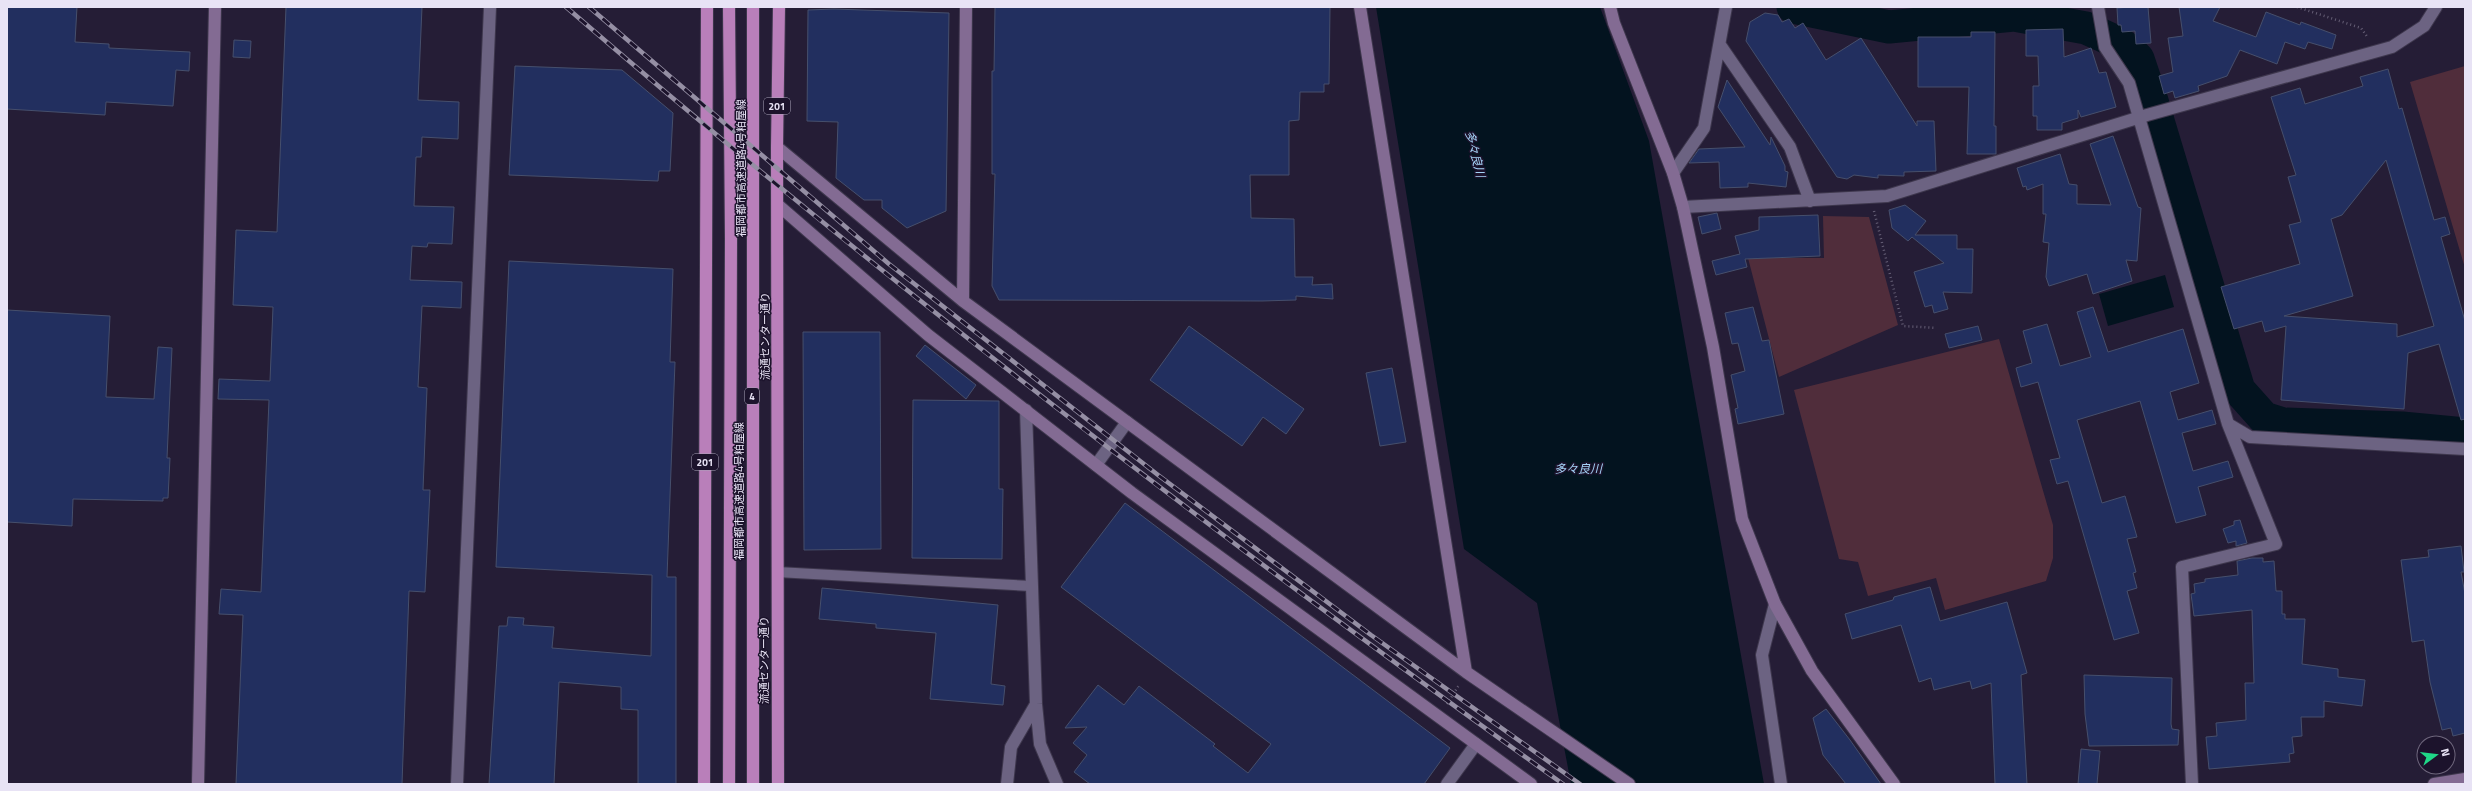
<svg xmlns="http://www.w3.org/2000/svg" width="2472" height="791" font-family="'Titillium Web','Noto Sans JP',sans-serif">
<style>
.green{fill:#502d3b}
.water{fill:#03131f}
.lines{fill:none;stroke-linecap:round;stroke-linejoin:round}
.river{stroke:#03131f;stroke-width:33}
.building{fill:#222f5f;stroke:#464f6c;fill-rule:evenodd}
.lane-casing{stroke:#3e374d;stroke-width:12}
.street-casing{stroke:#3e374d;stroke-width:14}
.secondary-casing{stroke:#3e374d;stroke-width:14}
.highway-casing{stroke:#3e374d;stroke-width:14}
.path{stroke:#655e75;stroke-width:2.5;stroke-dasharray:1 3;stroke-linecap:butt}
.lane{stroke:#6c6382;stroke-width:10}
.street{stroke:#6c6382;stroke-width:12}
.secondary{stroke:#836b93;stroke-width:12}
.highway{stroke:#b97fba;stroke-width:12}
.rail-casing{stroke:#958fa4;stroke-width:4.5}
.rail{stroke:#1c132c;stroke-width:3;stroke-dasharray:9;stroke-linecap:butt}
.labels{text-anchor:middle;stroke-width:3;stroke-linejoin:round;paint-order:stroke}
.shield{fill:#1c132c;stroke:#aba5b9;stroke-width:1}
.shield-label{font-size:10px;font-weight:bold;fill:#e8e3f5}
.street-label{font-size:11px;fill:#e8e3f5;stroke:#1c132c}
.water-label{font-size:12px;font-style:italic;fill:#a4d3f7;stroke:#1c132c}
</style>
<rect width="100%" height="100%" fill="#251d36"/>
<path class="green" d="M2465,66V268L2410,82Z
M1823,216L1869,217L1898,325L1779,377L1748,258H1824Z
M1999,339L2053,525V558L2046,581L1945,610L1936,578L1868,596L1858,562L1839,559L1794,390Z"/>
<path class="water" d="M1376,7H1600L1649,141L1764,784H1571L1537,603L1464,549Z
M2165,275L2174,307L2108,326L2099,294Z"/>
<g class="lines">
<path class="river" d="M1793,7L1889,27L2014,15L2086,28L2119,43L2129,50L2138,59L2152,101L2239,390L2264,418L2283,424L2402,428L2465,434"/>
</g>
<path class="building" d="M7,7H77L75,42L109,44V48L190,52L189,71L176,70L173,106L106,102L105,115L7,109Z
M286,7H422L418,100L459,102L458,139L422,137L421,157H416L414,206L454,207L452,244L428,243L427,247L412,246L410,280L462,282L461,308L422,306L418,387L427,388L423,490H430L425,592L409,591L402,784H236L243,615L219,614L221,589L261,592L269,400L218,399L219,379L270,381L273,307L233,305L236,230L277,232Z
M995,7H1330L1329,84H1324V92H1300L1299,120L1289,121V175H1250L1251,218L1294,219L1295,277H1313L1312,285L1332,284L1333,299L1296,296V300L1262,301L999,300L992,286L995,174H992V71H994Z
M2131,7H2148L2151,43L2136,44L2135,31L2122,32L2121,25H2118L2117,8Z
M2179,7H2220L2213,21L2256,37L2266,12L2300,25L2301,22L2336,35L2332,49L2308,42L2305,49L2285,42L2277,64L2240,50L2227,76L2198,86L2199,91L2175,98L2173,91L2164,94L2159,76L2173,72L2168,38L2183,36Z
M834,9L949,13L946,211L907,228L882,208V200H864L836,178L838,122L807,121L808,10Z
M1765,13L1778,15L1782,22L1789,19L1795,28L1803,23L1826,60L1861,38L1917,126V121H1934L1936,171L1904,172V176L1878,175V178L1854,175L1847,179L1837,177L1746,41L1750,22Z
M2063,29L2064,57L2091,48L2099,73L2106,72L2116,107L2081,117L2078,110V118L2062,123V130H2037V116H2033V86H2039L2038,56H2026V30Z
M1971,32H1995L1994,126H1996V154H1967L1969,87H1918V37H1971Z
M234,40L251,41L250,58L233,57Z
M515,66L622,70L673,113L670,171H659L658,181L509,175Z
M2388,69L2399,109L2402,108L2434,220L2445,217L2450,234L2441,237L2465,321V419L2461,420L2439,344L2408,353L2404,409L2281,400L2286,326L2265,332L2262,321L2234,329L2221,287L2300,264L2289,225L2301,222L2288,177L2296,175L2271,97L2300,88L2305,104L2363,86L2360,77ZM2386,160L2434,326L2397,337V324L2284,316L2353,296L2331,219L2342,215Z
M1727,80L1770,145L1771,137L1785,166V171L1788,172L1786,187L1748,183V187L1720,188L1719,162L1689,163L1699,149L1745,147L1718,107Z
M2113,136L2138,207L2141,208L2137,261L2126,260L2132,281L2093,294L2087,274L2049,286L2046,277L2049,243L2043,242L2046,214H2043V184L2027,190L2026,186L2023,187L2017,168L2060,154L2069,184L2077,185V204L2111,205L2090,144Z
M1905,205L1926,221L1915,235H1957V249H1973L1972,293L1943,292L1948,309L1934,313L1932,305L1925,307L1914,272L1944,263L1912,237L1908,241L1892,228L1889,210Z
M1717,213L1721,229L1702,234L1698,217Z
M1818,215L1820,256L1745,259L1747,267L1716,275L1712,261L1740,254L1735,236L1759,230V217Z
M509,261L673,269L670,362H675L667,577H676V784H638V710L621,709V687L559,682L554,784H489L499,626H507L508,617L524,618L523,625L554,627L552,648L651,656L652,575L496,567Z
M1753,307L1762,341L1769,340L1784,414L1738,424L1735,409L1738,408L1731,375L1745,371L1738,343L1732,344L1725,313Z
M2093,307L2108,352L2183,329L2199,383L2170,392L2178,420L2212,410L2216,424L2182,433L2193,471L2228,461L2233,477L2198,487L2206,515L2176,523L2140,401L2077,420L2102,503L2125,496L2137,537L2127,539L2136,572L2133,573L2137,588L2127,591L2139,633L2114,640L2068,481L2057,484L2050,460L2060,458L2038,382L2021,387L2016,368L2032,363L2023,331L2047,324L2060,366L2091,357L2077,312Z
M7,310L110,316L106,397L154,399L158,347L172,348L167,458H170L168,498H163V501L73,499L72,526L7,522Z
M1189,326L1304,409L1286,434L1263,417L1242,446L1150,380Z
M1978,326L1982,340L1949,348L1945,334Z
M803,332H880L881,549L804,550Z
M925,345L976,385L966,399L916,356Z
M1392,368L1406,442L1380,446L1366,373Z
M913,400L999,401V489H1003L1002,559L912,558Z
M1125,503L1450,748L1424,784H1090L1074,772L1087,755L1073,743L1087,727L1065,728L1098,685L1124,705L1139,686L1215,744L1213,746L1248,773L1271,744L1061,587Z
M2240,520L2247,543L2236,546V541L2228,543L2223,529L2234,525V521Z
M2461,546L2464,572H2461L2465,594V733L2453,736L2451,728L2442,730L2430,682L2424,640L2412,642L2401,560L2429,557L2428,550Z
M2252,558H2263V562L2274,561L2276,591H2282V614H2285V619H2305L2302,664L2338,669V677L2365,680L2362,706L2324,701V717H2301L2302,736L2292,737L2294,753L2289,754L2290,762L2209,769L2206,737L2217,736L2216,723L2246,720L2245,683H2254L2252,610L2194,616L2191,594L2195,593L2194,584L2205,582V579L2238,575L2237,561Z
M1930,587L1940,621L2007,602L2027,673L2021,675L2027,784H1995L1991,683L1972,689L1970,681L1934,690L1931,678L1919,682L1901,625L1852,639L1845,614L1893,600L1894,597Z
M822,588L998,605L991,684L1005,686L1003,705L930,699L936,633L876,628V624L819,619Z
M2084,675L2172,678L2171,724L2172,729L2179,730L2178,745L2089,746L2085,714Z
M1826,709L1850,740L1881,784H1846L1823,755L1813,718Z
M2081,749L2100,751L2097,784H2078Z"/>
<g class="lines">
<g class="lane-casing">
<path id="lane" d="M777,572L1031,586"/>
</g>
<g class="street-casing">
<path id="street" d="M2098,7L2105,47L2129,83L2228,424L2276,544L2182,567L2192,784
M1720,45L1790,147L1810,201
M1673,173L1704,128L1726,7
M1683,207L1887,196L2147,115L2392,47L2424,26L2436,7
M1026,410L1036,704L1040,744L1057,784
M2228,424L2250,437L2465,449
M1096,465L1127,422
M1775,604L1762,655L1781,784
M457,784L490,7
M1007,784L1011,747L1036,704
M1447,784L1476,744"/>
</g>
<g class="secondary-casing">
<path id="secondary" d="M1360,7L1466,672
M1610,7L1614,23L1673,173L1683,207L1713,347L1742,519L1775,604L1812,671L1894,784
M777,147L963,301L1466,672L1629,784
M778,205L928,335L1132,493L1531,784
M963,301L966,7
M198,784L215,7
M2434,784L2465,779"/>
</g>
<g class="highway-casing">
<path id="highway" d="M729,7L731,239L729,784
M704,784L707,7
M753,784V7
M778,784L777,147L779,7"/>
</g>
<path class="path" d="M2297,7L2361,28L2368,38
M1874,211L1903,326L1936,328
M1447,704L1459,685"/>
<use href="#lane" class="lane"/>
<use href="#street" class="street"/>
<use href="#secondary" class="secondary"/>
<use href="#highway" class="highway"/>
<g class="rail-casing">
<path id="rail" d="M566,7C885,283 1220,539 1563,784
M589,7L889,264L1158,475L1371,635L1580,784"/>
</g>
<use href="#rail" class="rail"/>
</g>
<g class="labels">
<g class="shield">
<rect x="764" y="98" width="26" height="16" rx="3"/>
<rect x="745" y="388" width="14" height="16" rx="3"/>
<rect x="692" y="454" width="26" height="16" rx="3"/>
</g>
<g class="shield-label">
<text x="777" y="110">201</text>
<text x="752" y="400">4</text>
<text x="705" y="466">201</text>
</g>
<g class="street-label">
<text transform="translate(741 168) rotate(-90)" y="4">福岡都市高速道路4号粕屋線</text>
<text transform="translate(765 336) rotate(-90)" y="4">流通センター通り</text>
<text transform="translate(739 491) rotate(-90)" y="4">福岡都市高速道路4号粕屋線</text>
<text transform="translate(764 660) rotate(-90)" y="4">流通センター通り</text>
</g>
<g class="water-label">
<text transform="translate(1475 154) rotate(76)" y="4">多々良川</text>
<text x="1578" y="473">多々良川</text>
</g>
</g>
<rect width="2472" height="791" fill="none" stroke="#e8e3f5" stroke-width="16"/>
<g transform="translate(2436 755) rotate(75)"><circle r="19" fill="#1c132c" stroke="#6e667c"/>
<path d="M0-3L7 15L0 10L-7 15Z" fill="#1fd887"/>
<text y="-6" font-size="11" font-weight="bold" text-anchor="middle" fill="#e8e3f5">N</text>
</g>
</svg>
